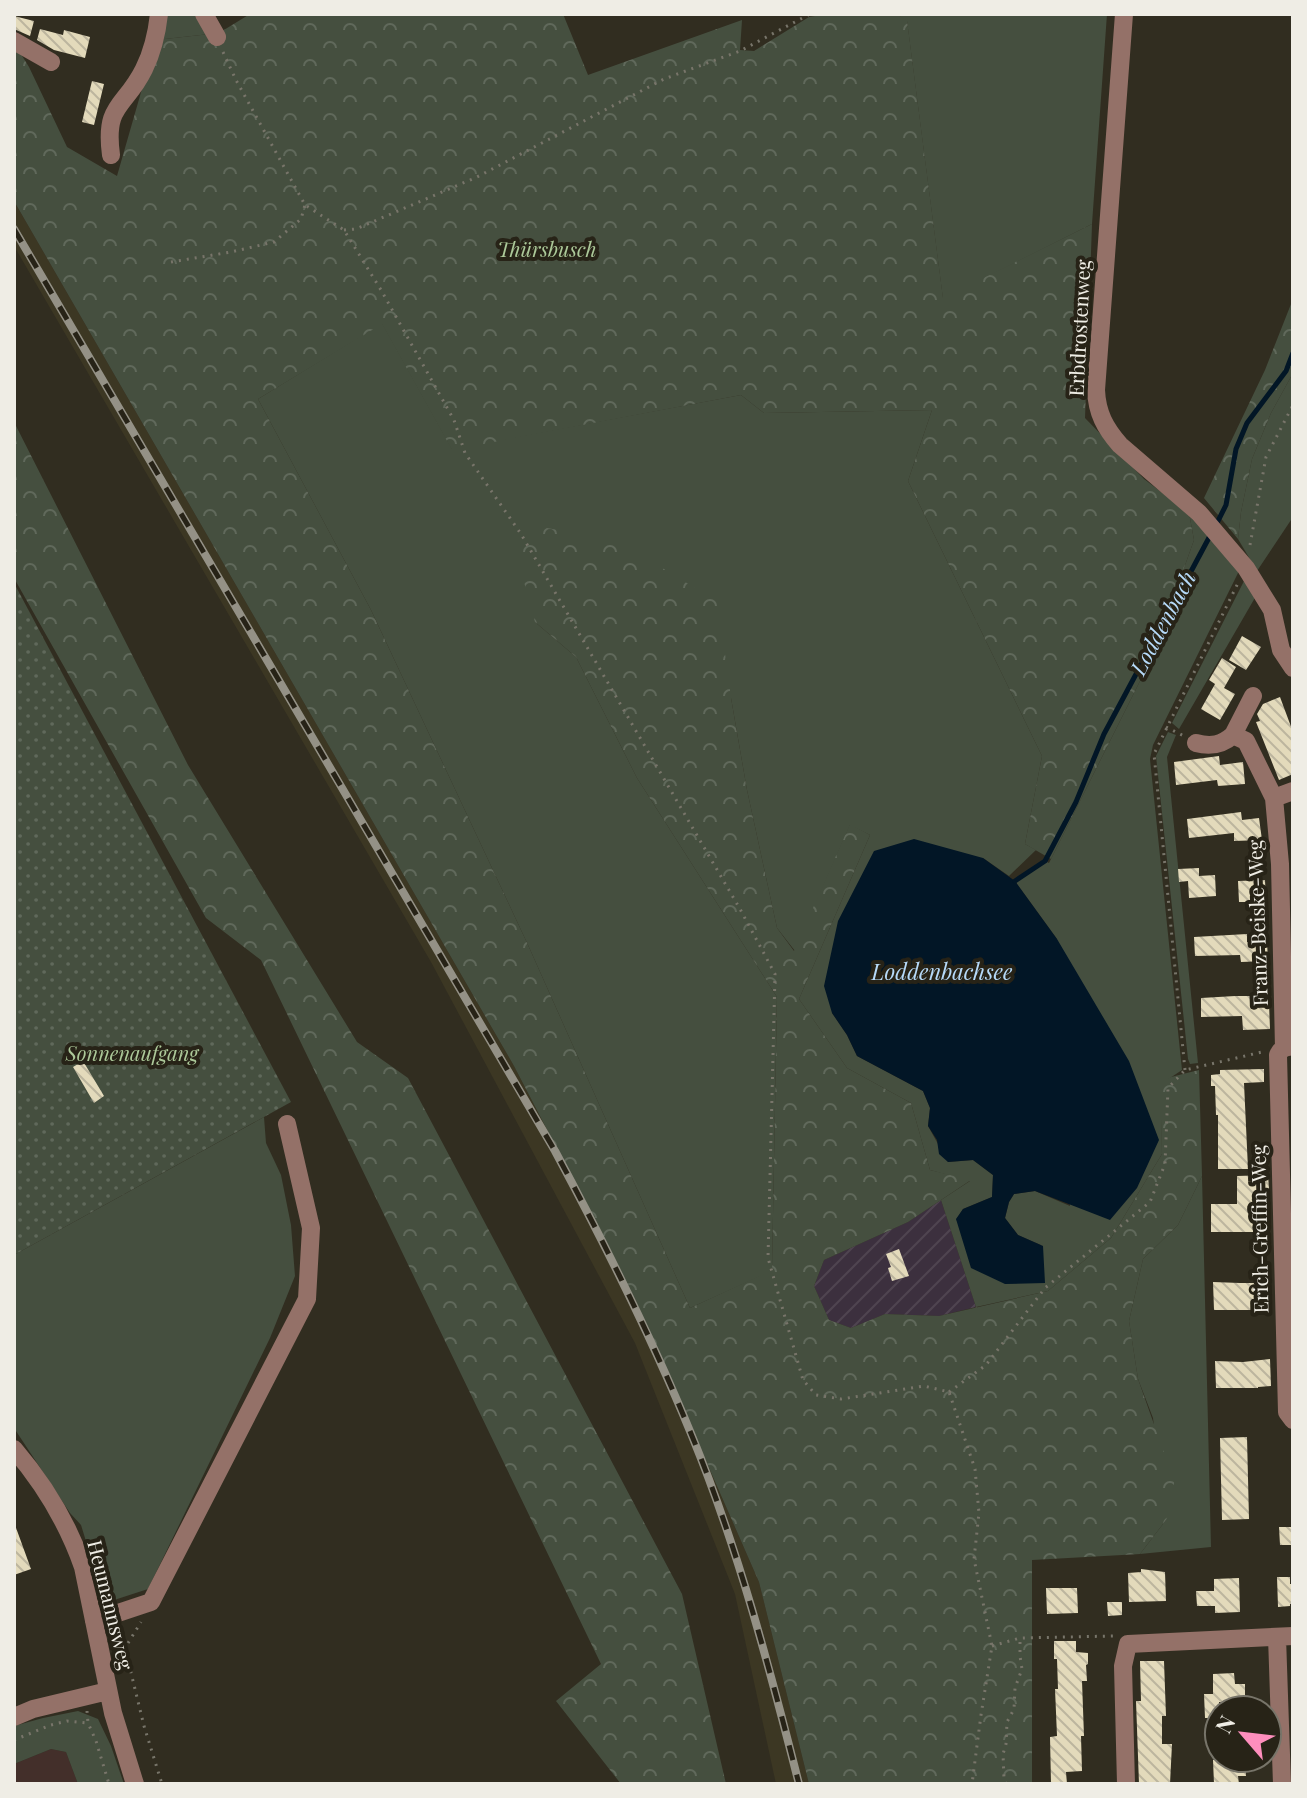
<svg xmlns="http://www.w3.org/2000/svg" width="1307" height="1798" font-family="'Playfair Display',serif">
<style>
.commercial{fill:#432f2a}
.industrial{fill:url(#industrial-furrows)}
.built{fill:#3c3723}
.grass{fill:#454f3f}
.forest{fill:url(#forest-crowns)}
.park{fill:url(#park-dots)}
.water{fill:#021626}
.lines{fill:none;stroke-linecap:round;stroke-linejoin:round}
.stream{stroke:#021626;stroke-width:5}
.building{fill:url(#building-back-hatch)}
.path{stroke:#78756a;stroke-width:3;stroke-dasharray:2 6;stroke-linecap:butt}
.minor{stroke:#947168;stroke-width:18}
.rail-casing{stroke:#949186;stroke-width:8}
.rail{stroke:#272317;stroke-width:5;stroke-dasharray:15;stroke-linecap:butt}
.labels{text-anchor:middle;stroke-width:8;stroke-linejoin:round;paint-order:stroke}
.park-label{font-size:20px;font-style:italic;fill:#acc999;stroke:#272317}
.street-label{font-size:20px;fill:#efede5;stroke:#272317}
.water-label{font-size:22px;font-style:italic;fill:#b6daf9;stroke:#272317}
</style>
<defs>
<pattern id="industrial-furrows" width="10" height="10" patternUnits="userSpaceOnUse" patternTransform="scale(2)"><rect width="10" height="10" fill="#3c303e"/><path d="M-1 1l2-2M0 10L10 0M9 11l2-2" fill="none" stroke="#4f4450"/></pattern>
<pattern id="forest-crowns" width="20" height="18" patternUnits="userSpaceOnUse" patternTransform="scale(2)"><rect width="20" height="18" fill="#454f3f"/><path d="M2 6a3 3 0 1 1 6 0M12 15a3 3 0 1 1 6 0" fill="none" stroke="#60695b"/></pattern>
<pattern id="park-dots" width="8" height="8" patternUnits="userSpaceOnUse" patternTransform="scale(2)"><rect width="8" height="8" fill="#454f3f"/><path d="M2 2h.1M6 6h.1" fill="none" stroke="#60695b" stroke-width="1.8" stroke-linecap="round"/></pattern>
<pattern id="building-back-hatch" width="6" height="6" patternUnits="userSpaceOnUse" patternTransform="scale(2)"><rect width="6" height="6" fill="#e3dabb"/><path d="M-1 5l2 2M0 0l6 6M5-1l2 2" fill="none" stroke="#bcb59e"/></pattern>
</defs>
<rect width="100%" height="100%" fill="#312d20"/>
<path class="commercial" d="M51,1749L66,1752L78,1784H14V1764Z"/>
<path class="industrial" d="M941,1200L976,1307L939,1316L885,1314L851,1328L829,1320L814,1286L824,1260L908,1222Z"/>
<path class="built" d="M14,201L514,1066L636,1301L759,1582L809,1784H776L735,1594L635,1343L431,962L14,246Z"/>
<path class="grass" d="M160,14H207L219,33L156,40Z
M896,14H1107L1092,224L943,299L907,21Z
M382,323L452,449L741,395L764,413L932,410L908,481L1042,756L1025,844L1036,850L1009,876L983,858L832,1013L847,1035L857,1056L923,1091L930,1108L928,1126L948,1162L973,1160L993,1175L992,1197L963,1209L956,1220L1043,1246L1018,1235L1005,1218L1009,1202L1014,1194L1035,1191L1070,1206L1057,939L1015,881L1045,861L1049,863L1153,655L1194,540L1189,513L1239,571L1153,745L1150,759L1182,1070L1161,1084L1162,1154L1111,1238L1048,1291L976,1307L941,1200L970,1181L930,1170L911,1103L847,1068L799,999L870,835L850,825L795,951L777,928L747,790L731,698L535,622L576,657L637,778L777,997L772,1271L690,1308L528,945L371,610L258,399Z
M1293,373V517L1257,571L1238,539L1241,512L1252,459L1271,413Z
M1244,581L1256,596L1179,729L1172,723Z
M1168,732L1176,735L1167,757L1198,1063L1190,1064L1188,1059L1156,756Z
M264,1117L266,1143L281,1175L291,1225L295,1276L270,1338L148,1589L105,1603L81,1525L70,1513L14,1428V1255Z
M1202,1176L1211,1547L1140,1554L1166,1520L1153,1418L1138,1379L1129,1321L1143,1259L1178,1225Z
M78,1711L98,1719L111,1746L124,1784H78L66,1752L51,1749L14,1764V1726L43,1718Z"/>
<path class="forest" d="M250,14H563L588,75L742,20L740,50L754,51L809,17L827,14H896L907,20L943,298L1092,224L1085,418L1144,479L1189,513L1194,540L1153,655L1051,859L1025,844L1042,756L908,481L932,410L764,413L741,395L452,450L382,324L258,399L371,610L528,945L690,1308L772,1270L777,997L637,778L576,657L535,622L513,542L547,528L618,541L718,602L731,698L747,790L777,928L794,951L850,824L870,835L799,999L847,1068L911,1103L930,1170L971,1180L908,1222L824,1260L814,1286L829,1320L851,1328L885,1314L939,1316L1048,1291L1111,1238L1162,1154L1160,1083L1171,1077L1199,1070L1202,1176L1178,1225L1143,1259L1129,1321L1138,1379L1174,1481V1501L1166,1520L1140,1554L1032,1560V1784H809L759,1582L636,1301L514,1066L14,201V43L29,67L67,147L117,176L156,40L219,33Z
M1293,299V373L1271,413L1252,459L1241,512L1238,539L1204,498L1265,370Z
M14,422L188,765L357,1042L408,1078L682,1594L726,1784H621L556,1701L601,1664L261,960L206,918L14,578Z"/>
<path class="park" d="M14,583L291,1102L14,1255Z"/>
<path class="water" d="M914,839L983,858L1015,881L1057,939L1129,1061L1159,1140L1137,1188L1110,1220L1035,1191L1014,1194L1009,1202L1005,1218L1018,1235L1043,1246L1045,1283L1005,1284L971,1268L956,1219L963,1209L992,1197L993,1175L973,1160L948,1162L939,1154L937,1140L928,1126L930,1108L923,1091L857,1056L847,1035L832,1013L824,986L838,921L874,851Z"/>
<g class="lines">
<path class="stream" d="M1216,525L1226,505L1236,449L1247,423L1286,371L1293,353
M1015,881L1045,861L1076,802L1104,734L1211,534"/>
</g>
<path class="building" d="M14,16L34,21L30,36L14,29Z
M40,29L63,35L64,30L90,37L85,58L54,50L37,40Z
M92,81L104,84L94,125L82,122Z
M1242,636L1261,647L1246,670L1229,660Z
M1222,658L1236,667L1224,688L1235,694L1220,720L1201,709L1215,684L1209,680Z
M1280,697L1293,732V774L1279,780L1256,722L1260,721L1257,714L1263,704Z
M1219,756L1220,765L1243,762L1245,784L1218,786L1217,780L1176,785L1174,762Z
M1241,812L1242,820L1259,818L1262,840L1234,841V833L1189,838L1187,819Z
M1199,868V876L1215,875L1216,896L1189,898L1188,881L1179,882L1178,869Z
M1265,880L1266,902H1239L1238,881Z
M1247,934V942H1267L1268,961L1241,962L1240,955L1195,956L1194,937Z
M1235,996H1252V1003H1269L1270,1029L1243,1030L1242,1016L1201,1017V998Z
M83,1061L104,1096L94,1103L73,1067Z
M1264,1069V1082L1244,1083L1248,1169H1218V1115H1216L1215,1086H1211V1075L1220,1074V1070Z
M1268,1175L1269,1189H1265L1267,1230H1253V1232H1211V1204H1237V1176Z
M899,1249L909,1276L892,1281L888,1268L891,1267L886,1254Z
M1254,1281H1268L1269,1308H1255V1310H1214L1213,1282L1240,1283H1254Z
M1270,1359L1271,1386L1258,1387V1388H1216L1215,1361L1243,1362Z
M1247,1437L1249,1519L1222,1520L1220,1438Z
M15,1525L31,1569L14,1575V1526Z
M1279,1527H1293V1545H1280Z
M1141,1569L1165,1572L1166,1601L1129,1602L1128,1573L1141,1572Z
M1277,1577H1290V1584H1293V1604H1290V1606L1278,1607Z
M1239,1578L1240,1612L1215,1613V1606H1197L1196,1591H1214V1579Z
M1046,1588H1077L1078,1613L1047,1614Z
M1107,1602H1122V1615L1108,1616Z
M1054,1641H1076V1652L1088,1653V1664L1086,1665L1087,1681H1082L1084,1736H1081L1082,1771L1066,1772L1067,1784H1051L1050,1737L1057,1736L1055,1689H1058L1057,1659H1054Z
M1140,1661H1164L1166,1716H1162V1744H1172L1170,1784H1139L1136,1701H1141Z
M1234,1673L1235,1684H1245V1702H1219V1718H1205L1204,1694H1213V1674Z
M1245,1759L1246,1776H1238L1239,1784H1214L1213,1760Z"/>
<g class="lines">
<path class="path" d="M223,52L236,80L305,205L344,230L381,290L454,420L465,453L521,534L740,909L775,974L768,1258L803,1380L816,1395L841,1399L924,1386L949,1392L975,1469L979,1513L974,1559L992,1646L981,1715L972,1784
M344,230L356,229L477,177L664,79L740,51L810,14
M171,262L231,252L274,242L301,219L305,205
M1250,545L1266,457L1293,405
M1166,727L1184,736
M1185,1070L1154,754L1238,583
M949,1392L986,1365L1045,1288L1150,1202L1165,1164L1168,1088L1185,1070L1262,1052
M992,1646L1020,1638L1114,1636
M125,1648L144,1726L162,1784
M115,1650L125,1648L141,1622
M87,1711L88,1723L96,1741L109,1784
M14,1740L51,1725L67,1721L88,1723
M1006,1784L1004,1779L1003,1754L1006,1744L1007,1722L1014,1709L1015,1688L1022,1669L1020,1656V1638"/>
<path class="minor" d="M204,14L217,37
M1124,14L1096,390C1097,413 1105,428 1120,445L1199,513L1246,568L1272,610L1281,650L1293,668
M14,41L51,62
M111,155C104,103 125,108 144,69C152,53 157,32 159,14
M1233,735L1253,696
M1196,743C1211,747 1222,745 1233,735L1246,741L1274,798
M1293,1046C1286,1047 1281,1048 1278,1055L1287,1412L1293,1420
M1284,1048L1280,864L1274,798L1293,791
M14,1449C44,1484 68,1524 83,1567L113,1713L135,1784
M94,1621L151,1602L307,1299L311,1228L287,1124
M1277,1637L1282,1784
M14,1717L33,1709L108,1691
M1126,1784L1123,1666L1128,1644L1293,1636"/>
<g class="rail-casing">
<path id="rail" d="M14,229L555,1151C605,1244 652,1338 692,1436C738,1548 769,1666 799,1784"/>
</g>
<use href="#rail" class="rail"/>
</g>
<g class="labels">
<g class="park-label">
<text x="547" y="257">Thürsbusch</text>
<text x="132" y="1061">Sonnenaufgang</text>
</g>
<g class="street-label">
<text transform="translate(1080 328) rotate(-87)" y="7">Erbdrostenweg</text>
<text transform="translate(1258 923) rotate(-92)" y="7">Franz-Beiske-Weg</text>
<text transform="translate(1260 1229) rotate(-91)" y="7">Erich-Greffin-Weg</text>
<text transform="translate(110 1605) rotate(76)" y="7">Heumannsweg</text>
</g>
<g class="water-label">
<text transform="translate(1163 623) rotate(-62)" y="8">Loddenbach</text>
<text x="942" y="980">Loddenbachsee</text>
</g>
</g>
<rect width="1307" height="1798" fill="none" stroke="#efede5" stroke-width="32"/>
<g transform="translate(1243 1734) rotate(298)"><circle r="38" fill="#272317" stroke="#777469" stroke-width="2"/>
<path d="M0-6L14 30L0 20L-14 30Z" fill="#fe8ebd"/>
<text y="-12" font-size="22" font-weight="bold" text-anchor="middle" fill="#efede5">N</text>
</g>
</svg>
